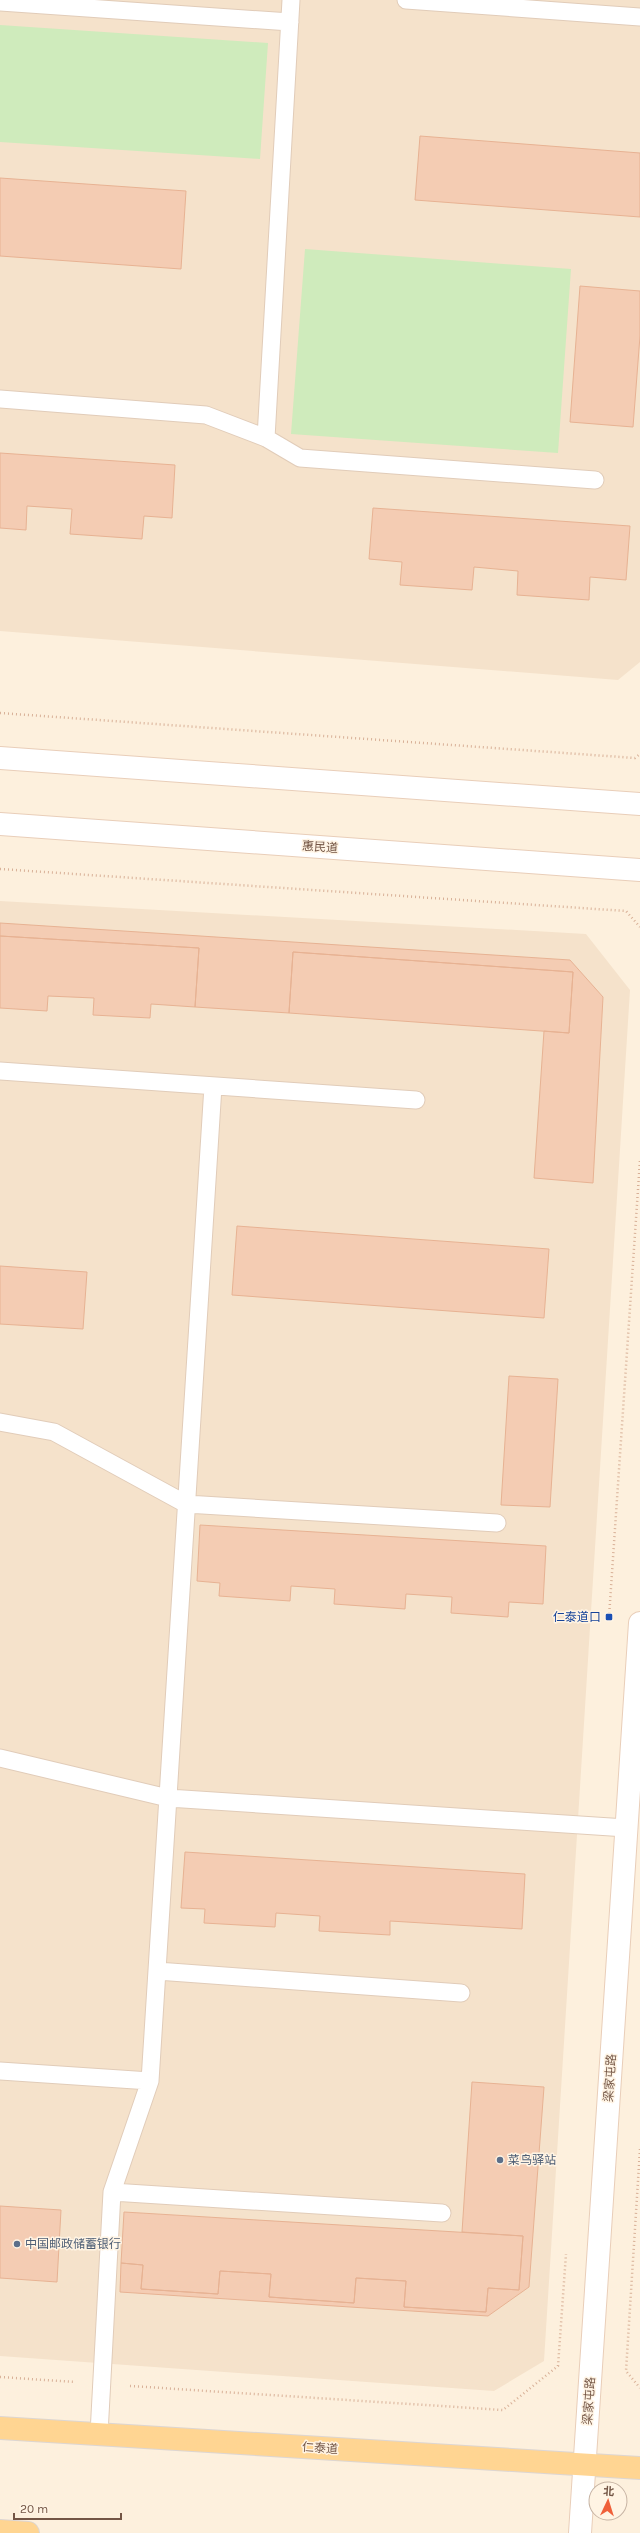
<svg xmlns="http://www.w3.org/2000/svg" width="640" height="2533" font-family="Karla,'Noto Sans SC',sans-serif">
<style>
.residential{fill:#f5e2cb}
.green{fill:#cfebbc}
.building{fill:#f4ccb3;stroke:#e7b293}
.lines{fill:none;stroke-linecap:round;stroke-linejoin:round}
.lane-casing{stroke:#e1ccb9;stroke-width:19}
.secondary-casing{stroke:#e9ceb9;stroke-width:24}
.primary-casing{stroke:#ddd6d2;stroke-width:24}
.path{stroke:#d8b097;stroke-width:2.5;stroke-dasharray:1 3;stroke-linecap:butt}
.lane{stroke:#fff;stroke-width:17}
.secondary{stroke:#fff;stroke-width:22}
.primary{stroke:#ffd592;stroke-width:22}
.transit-dot{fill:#1a4fb4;stroke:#fff4e4;stroke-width:1.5}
.service-dot{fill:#5c6f8a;stroke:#fff4e4;stroke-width:1.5}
.labels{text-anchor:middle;stroke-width:3;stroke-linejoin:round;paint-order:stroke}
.street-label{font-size:12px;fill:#735545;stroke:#fff4e4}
.transit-label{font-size:12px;fill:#164399;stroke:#fff4e4;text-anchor:end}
.service-label{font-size:12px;fill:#4e5e75;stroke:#fff4e4;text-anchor:start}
</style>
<rect width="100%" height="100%" fill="#fdf0dd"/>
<path class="residential" d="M0,0H640V662L618,680L0,631Z
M0,901L586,934L630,990L544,2361L494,2391L0,2356Z"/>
<path class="green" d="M0,25L268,43L260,159L0,142Z
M305,249L571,269L558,453L291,434Z"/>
<path class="building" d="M420,136L640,153V217L415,200Z
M0,178L186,191L181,269L0,256Z
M580,286L640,291V336L633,427L570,422Z
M0,453L175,465L172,518L144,516L142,539L70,534L72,509L27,506L26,530L0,528Z
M373,508L630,526L626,580L590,577L589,600L517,595L518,571L474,567L472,590L400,585L402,562L369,559Z
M0,923L570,960L603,997L593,1183L534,1178L544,1031L569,1033L573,972L293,952L289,1013L195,1007L199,948L0,936Z
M0,936L199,948L195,1007L151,1004L150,1018L93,1015L94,998L48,996L47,1011L0,1008Z
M293,952L573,972L569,1033L289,1013Z
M237,1226L549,1249L544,1318L232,1295Z
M0,1266L87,1272L83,1329L0,1324Z
M509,1376L558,1379L550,1507L501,1505Z
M200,1525L546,1546L543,1604L509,1602L508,1617L451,1613L452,1597L406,1594L405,1609L334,1604L335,1589L291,1586L290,1601L219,1596L220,1583L197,1581Z
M185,1852L525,1874L522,1929L390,1921V1935L319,1931L320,1916L276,1913L275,1927L204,1923L205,1909L181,1908Z
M472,2082L544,2087L529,2287L488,2316L120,2292L121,2263L143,2265L141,2289L218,2294L220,2271L271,2274L269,2297L354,2303L356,2278L406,2281L404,2307L486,2312L488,2288L519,2290L523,2236L462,2232Z
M0,2206L61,2210L57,2282L0,2278Z
M124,2212L523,2236L519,2290L488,2288L486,2312L404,2307L406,2281L356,2278L354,2303L269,2297L271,2274L220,2271L218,2294L141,2289L143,2265L121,2263Z"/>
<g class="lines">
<g class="lane-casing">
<path id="lane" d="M406,0L640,17
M0,2L290,22
M0,399L206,415L266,438L300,458L595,480
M266,438L291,0
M0,1071L416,1100
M0,1422L54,1432L186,1504L497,1523
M0,1758L168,1798L626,1828
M157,1971L461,1993
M0,2071L150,2081L213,1086
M112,2192L442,2213
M99,2434L112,2192L150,2081"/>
</g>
<g class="secondary-casing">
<path id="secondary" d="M0,758L640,804
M0,824L640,870
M580,2533L640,1623"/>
</g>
<g class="primary-casing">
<path id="primary" d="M0,2428L640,2468
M0,2531L28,2533"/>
</g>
<path class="path" d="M0,713L635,758L640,754
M0,869L626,911L640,927
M609,1617L640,1160
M640,2149L626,2371L640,2388
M0,2377L75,2382
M130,2386L503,2410L558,2366L566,2254"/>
<use href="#lane" class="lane"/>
<use href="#secondary" class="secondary"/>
<use href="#primary" class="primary"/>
</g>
<rect class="transit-dot" x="605" y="1613" width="8" height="8" rx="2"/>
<g class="service-dot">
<circle cx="500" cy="2160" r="4"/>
<circle cx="17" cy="2244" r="4"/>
</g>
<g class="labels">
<g class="street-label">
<text transform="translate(320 847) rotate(4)" y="4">惠民道</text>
<text transform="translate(610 2078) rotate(-86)" y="4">梁家屯路</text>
<text transform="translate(589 2401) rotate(-86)" y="4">梁家屯路</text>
<text transform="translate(320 2448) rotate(4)" y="4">仁泰道</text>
</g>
<g class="transit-label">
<text x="601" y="1621">仁泰道口</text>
</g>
<g class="service-label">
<text x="508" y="2164">菜鸟驿站</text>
<text x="25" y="2248">中国邮政储蓄银行</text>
</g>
</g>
<g transform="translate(608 2501) rotate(4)"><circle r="19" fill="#fff4e4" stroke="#c7b4a4"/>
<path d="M0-3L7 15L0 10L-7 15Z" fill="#ef603a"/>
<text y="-6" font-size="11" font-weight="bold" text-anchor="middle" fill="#735545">北</text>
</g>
<path d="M14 2513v6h107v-6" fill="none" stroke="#735545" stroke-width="2"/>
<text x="20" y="2513" font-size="12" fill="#735545" stroke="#fff4e4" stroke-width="3" paint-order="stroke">20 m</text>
</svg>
